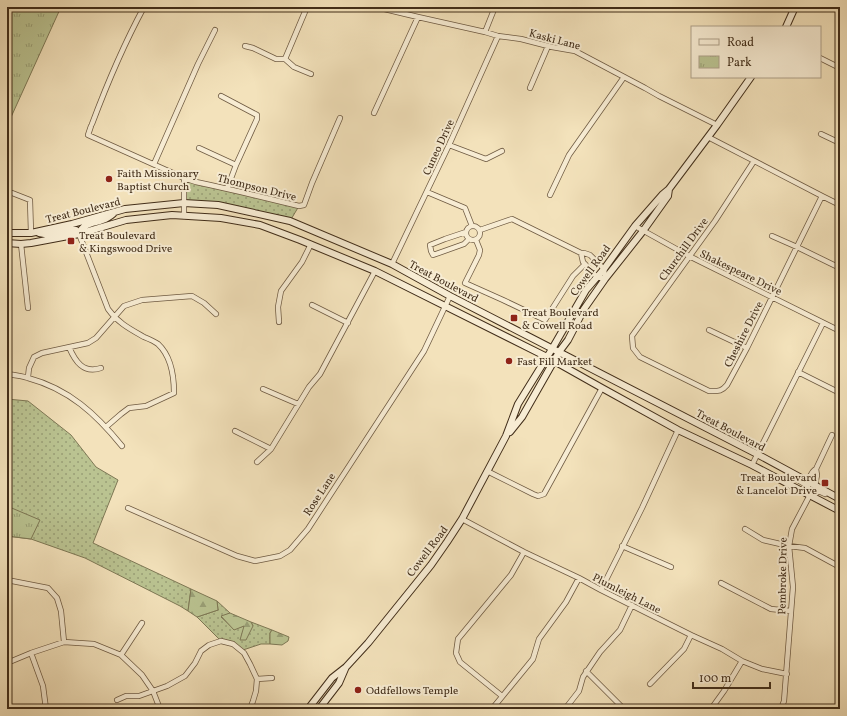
<svg xmlns="http://www.w3.org/2000/svg" width="847" height="716" font-family="Vollkorn,serif">
<style>
.grass{fill:url(#grass-dots);stroke:#7e7855}
.forest{fill:url(#forest-firs);stroke:#7e7855}
.park{fill:url(#park-tufts);stroke:#7e7855}
.lines{fill:none;stroke-linecap:round;stroke-linejoin:round}
.street-casing{stroke:#6e5a42;stroke-width:6}
.secondary-casing{stroke:#412d19;stroke-width:8}
.street{stroke:#f7ecd3;stroke-width:4.5}
.secondary{stroke:#f7ecd3;stroke-width:6}
.poi-dot{fill:#8f2418;stroke:#f7ecd3;stroke-width:1.5}
.labels{text-anchor:middle;stroke-width:4;stroke-linejoin:round;paint-order:stroke}
.street-label{font-size:11px;fill:#412d19;stroke:#f7ecd3}
.poi-label{font-size:11px;fill:#412d19;stroke:#f7ecd3;text-anchor:start}
</style>
<defs>
<pattern id="grass-dots" width="8" height="8" patternUnits="userSpaceOnUse"><rect width="8" height="8" fill="#bac391"/><path d="M2 2h.1M6 6h.1" fill="none" stroke="#999f76" stroke-width="1.8" stroke-linecap="round"/></pattern>
<pattern id="forest-firs" width="22" height="20" patternUnits="userSpaceOnUse"><rect width="22" height="20" fill="#bac391"/><path d="M5 1l3.5 6h-7zM16 11l3.5 6h-7z" fill="#999f76"/></pattern>
<pattern id="park-tufts" width="24" height="20" patternUnits="userSpaceOnUse"><rect width="24" height="20" fill="#bac391"/><path d="M3 7l-1-3M5 7V3M7 7l1-3M15 17l-1-3M17 17v-4M19 17l1-3" fill="none" stroke="#999f76"/></pattern>
</defs>
<rect width="100%" height="100%" fill="#f3e2bb"/>
<filter id="stains"><feTurbulence type="fractalNoise" baseFrequency=".005" numOctaves="4"/><feColorMatrix values="0 0 0 0 .2 0 0 0 0 .09 0 0 0 0 .02 0 0 0 .5 -.17"/></filter>
<radialGradient id="worn" r=".72"><stop offset=".6" stop-color="#630" stop-opacity="0"/><stop offset="1" stop-color="#630" stop-opacity=".3"/></radialGradient>
<path class="grass" d="M184,178L299,206L290,221L218,205L184,203Z
M7,399L28,401L71,435L96,467L118,480L93,543L191,589L188,611L180,606L85,558L31,539L7,536Z
M217,601L230,613L221,617L234,629L244,626H253L251,622L272,630L270,633V644H261L240,651L233,644L221,641L197,617L218,610Z"/>
<path class="forest" d="M191,589L217,601L218,610L197,617L188,611Z
M230,613L251,622L253,626L246,640H240L244,626L234,630L221,616Z
M272,630L289,637L288,641L282,645L270,644V633Z"/>
<path class="park" d="M7,7H61L7,126Z
M7,506L40,520L31,539L7,536Z"/>
<g class="lines">
<g class="street-casing">
<path id="street" d="M376,7L418,17L485,32L498,36L521,39L552,47L575,51L645,88L659,96L717,125
M485,32L495,7
M245,46L253,48L276,59H285
M820,58L840,68
M285,59L307,7
M285,59L294,67L311,74
M530,88L548,46
M221,96L257,115V119L236,165L227,189
M374,113L418,17
M92,124C107,84 124,44 144,7
M91,126L88,135L184,178V216
M821,134L840,143
M708,137L822,196L840,205
M449,145L486,159L502,151
M199,148L236,165
M754,161L715,221L632,336L633,348L640,357L709,391C718,391 721,392 727,385L747,348L822,196
M154,164L198,64L215,30
M184,178L196,182L210,185L241,192L299,206L304,205L312,183L340,118
M7,191L30,200L31,233
M427,192L465,208L472,226
M550,195L569,155L624,77
M466 233a7 7 0 1 1 14 0a7 7 0 1 1-14 0Z
M635,226L689,256L840,331
M480,230L512,219L581,253H584L590,255L604,269L605,279L597,277L585,264
M466,232L445,239L430,245L431,251L433,255L464,244L469,239
M79,234L108,309C118,323 130,329 144,337C149,339 154,341 158,344C171,356 174,377 174,393L146,406L129,408L121,414L106,427
M772,236L797,247L840,268
M476,240L480,250L479,255L465,283L503,300L545,320L573,276L585,264L583,262L581,253
M21,244L28,308
M392,264L449,145L498,36
M312,305L348,323
M279,322L278,307L281,291L302,262L311,244
M709,330L747,348
M69,347C75,361 83,374 101,368
M798,372L840,393
M7,374C14,375 22,376 28,378C69,389 96,414 122,446
M28,377L29,368L34,357L42,353L88,343L96,338L124,306L142,300L192,296L204,303L216,314
M263,389L298,404
M235,431L271,449
M257,462L271,449L309,387L320,374L375,271
M752,465L823,323
M487,471L533,494L538,496L544,494L602,388
M795,475L796,479L808,486L809,495
M808,482C810,477 811,471 816,469L832,435
M815,486L817,475L816,469
M128,508L237,556L255,561L280,556L290,550L308,529L424,351L450,296
M462,519L524,552L579,578L601,590L691,635L722,649L742,661L762,669L787,674
M745,529L763,540L789,546L805,548L840,567
M622,546L671,567
M7,580L48,588L57,598L61,611L64,642
M721,583L771,609L791,611
M601,590L642,508L678,430
M31,653L43,686L46,709
M121,655L142,623
M7,663L31,653L64,642L94,644L121,655L142,675L153,691L160,709
M586,671L624,709
M257,679L272,678
M650,684L684,649L691,635
M502,696L460,662L456,653L458,639L511,575L524,552
M117,700L126,696H139L167,686L185,676L195,663L201,651L209,645L221,641L233,644L244,653L250,664L257,679L256,691L253,701L250,709
M492,709L533,659L539,639L566,602L579,578
M565,709L579,691L583,677L600,652L620,630L632,605
M711,709L724,691L742,661
M781,709L784,701L793,587L789,546L792,529L811,493C816,490 820,491 825,494"/>
</g>
<g class="secondary-casing">
<path id="secondary" d="M786,27L795,7
M7,233H31L72,224L125,209L184,203L218,205L290,221L392,264L450,296L757,454L840,499
M39,233L50,235L72,230H76L79,234
M79,234C83,221 98,224 107,218C109,217 111,216 113,214
M7,243L21,244L31,243L79,234L126,220L172,215L221,218L260,225L300,240L375,271L547,357L602,388L678,430L752,465L840,511
M510,432L522,417L559,352L568,340L584,309L605,279L643,231L668,196L669,189
M308,709L332,678L346,667L368,643L431,565L447,542L462,519L506,436L518,404L552,349L586,290L604,269L635,226L663,194L669,189L717,125L751,77
M319,709L339,683L345,669"/>
</g>
<use href="#street" class="street"/>
<use href="#secondary" class="secondary"/>
</g>
<g class="poi-dot">
<circle cx="109" cy="179" r="4"/>
<rect x="67" y="237" width="8" height="8" rx="2"/>
<rect x="510" y="314" width="8" height="8" rx="2"/>
<circle cx="509" cy="361" r="4"/>
<rect x="821" y="479" width="8" height="8" rx="2"/>
<circle cx="358" cy="690" r="4"/>
</g>
<g class="labels">
<g class="street-label">
<text transform="translate(555 39) rotate(15)" y="4">Kaski Lane</text>
<text transform="translate(438 147) rotate(-65)" y="4">Cuneo Drive</text>
<text transform="translate(257 187) rotate(14)" y="4">Thompson Drive</text>
<text transform="translate(83 210) rotate(-14)" y="4">Treat Boulevard</text>
<text transform="translate(683 249) rotate(-54)" y="4">Churchill Drive</text>
<text transform="translate(590 270) rotate(-54)" y="4">Cowell Road</text>
<text transform="translate(741 272) rotate(26)" y="4">Shakespeare Drive</text>
<text transform="translate(444 281) rotate(28)" y="4">Treat Boulevard</text>
<text transform="translate(743 334) rotate(-63)" y="4">Cheshire Drive</text>
<text transform="translate(731 430) rotate(28)" y="4">Treat Boulevard</text>
<text transform="translate(319 494) rotate(-57)" y="4">Rose Lane</text>
<text transform="translate(427 551) rotate(-53)" y="4">Cowell Road</text>
<text transform="translate(782 576) rotate(-89)" y="4">Pembroke Drive</text>
<text transform="translate(627 593) rotate(27)" y="4">Plumleigh Lane</text>
</g>
<g class="poi-label">
<text x="117" y="177">Faith Missionary<tspan x="117" dy="13">Baptist Church</tspan></text>
<text x="79" y="239">Treat Boulevard<tspan x="79" dy="13">&amp; Kingswood Drive</tspan></text>
<text x="522" y="316">Treat Boulevard<tspan x="522" dy="13">&amp; Cowell Road</tspan></text>
<text x="517" y="365">Fast Fill Market</text>
<text x="817" y="481" text-anchor="end">Treat Boulevard<tspan x="817" dy="13">&amp; Lancelot Drive</tspan></text>
<text x="366" y="694">Oddfellows Temple</text>
</g>
</g>
<rect width="847" height="716" fill="none" stroke="#f3e2bb" stroke-width="24"/>
<rect x="8" y="8" width="831" height="700" fill="none" stroke="#412d19" stroke-width="2"/>
<rect x="12" y="12" width="823" height="692" fill="none" stroke="#412d19"/>
<rect x="691" y="26" width="130" height="52" fill="#f7ecd3" stroke="#aea089"/>
<rect x="699" y="39" width="20" height="6" fill="#f7ecd3" stroke="#aea089"/>
<text x="727" y="46" font-size="12" fill="#412d19">Road</text>
<rect x="699" y="56" width="20" height="12" fill="url(#park-tufts)" stroke="#aea089"/>
<text x="727" y="66" font-size="12" fill="#412d19">Park</text>
<path d="M693 682v6h77v-6" fill="none" stroke="#412d19" stroke-width="2"/>
<text x="699" y="682" font-size="12" fill="#412d19" stroke="#f7ecd3" stroke-width="3" paint-order="stroke">100 m</text>
<rect width="100%" height="100%" filter="url(#stains)"/>
<rect width="100%" height="100%" fill="url(#worn)"/>
</svg>
